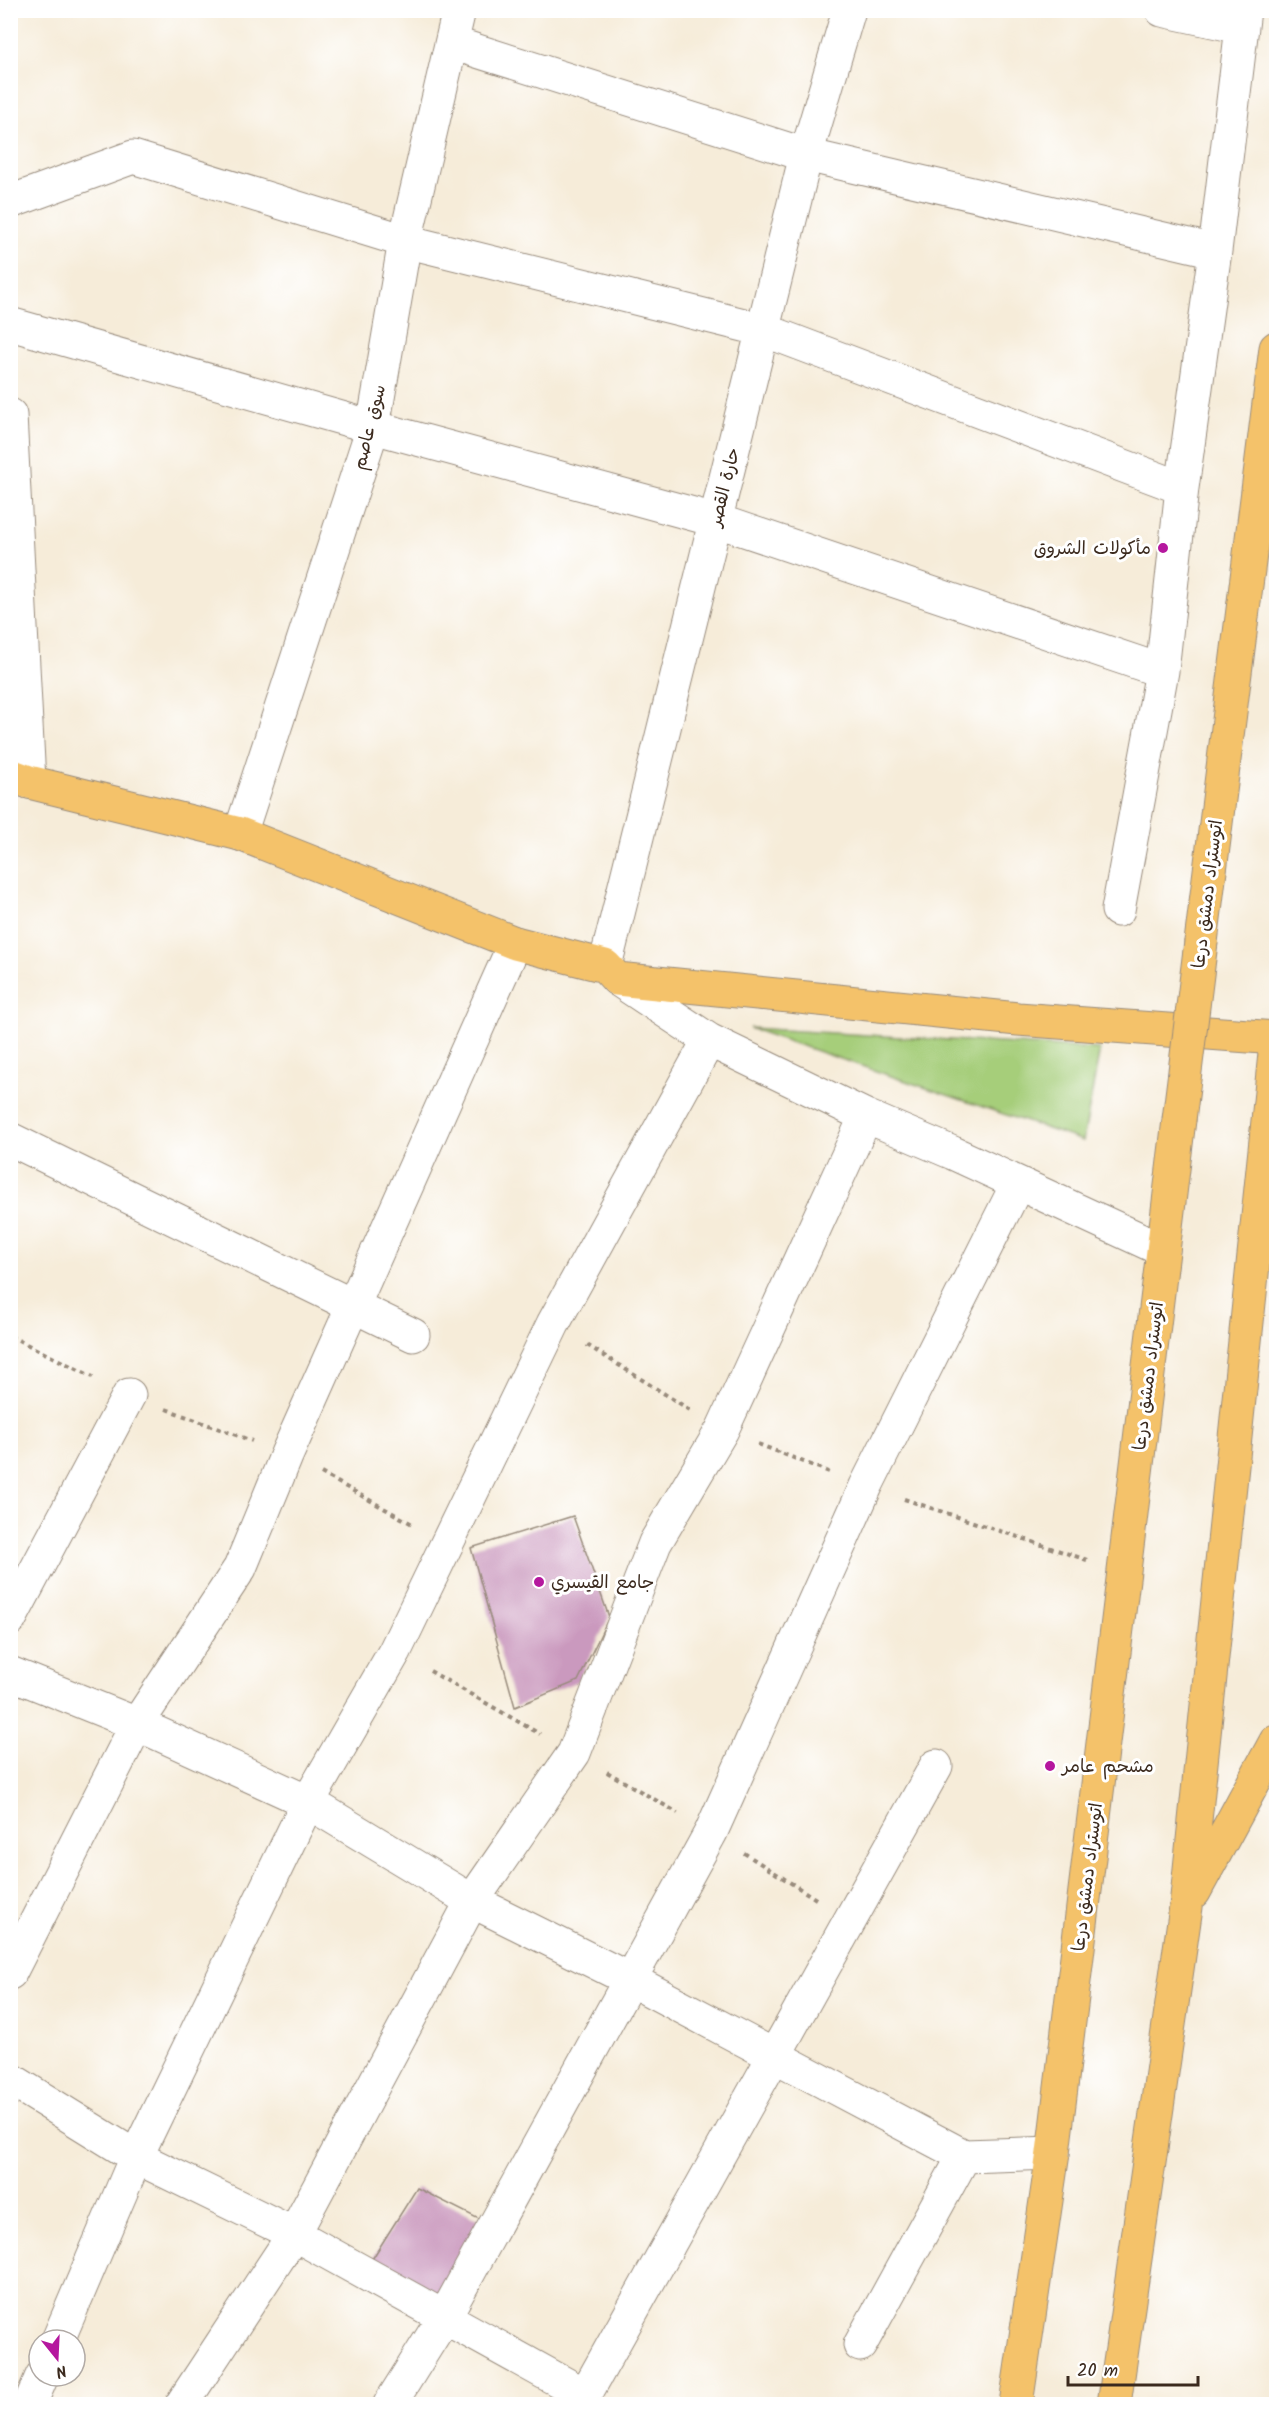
<svg xmlns="http://www.w3.org/2000/svg" width="1287" height="2415" font-family="Kalam,'Playpen Sans Arabic',sans-serif">
<style>
.green{fill:#a6ce7a;stroke:#707c4c;stroke-width:1.5}
.building{fill:#ca99be}
.lines{fill:none;stroke-linecap:round;stroke-linejoin:round}
.minor-casing{stroke:#988b7c;stroke-width:35}
.major-casing{stroke:#988b7c;stroke-width:35}
.highway-casing{stroke:#988b7c;stroke-width:35}
.path{stroke:#988b7c;stroke-width:4;stroke-dasharray:4.5 4.5;stroke-linecap:butt}
.minor{stroke:#fff;stroke-width:33}
.major{stroke:#f4c26a;stroke-width:33}
.highway{stroke:#f4c26a;stroke-width:33}
.highway-bridge-casing{stroke:#988b7c;stroke-width:35;stroke-linecap:butt}
.highway-bridge{stroke:#f4c26a;stroke-width:33}
.poi-dot{fill:#b5179e;stroke:#fff;stroke-width:2}
.labels{text-anchor:middle;stroke-width:6;stroke-linejoin:round;paint-order:stroke}
.street-label{font-size:18px;fill:#3b2a1e;stroke:#fff}
.poi-label{font-size:18px;fill:#3b2a1e;stroke:#fff;text-anchor:start}
</style>
<rect width="100%" height="100%" fill="#fff"/>
<filter id="ink" filterUnits="userSpaceOnUse"><feTurbulence type="fractalNoise" baseFrequency=".0167" numOctaves="2"/><feDisplacementMap in="SourceGraphic" scale="12" xChannelSelector="R" yChannelSelector="G"/><feConvolveMatrix kernelMatrix="1 2 1 2 8 2 1 2 1" color-interpolation-filters="sRGB"/></filter>
<filter id="wash" filterUnits="userSpaceOnUse"><feTurbulence type="fractalNoise" baseFrequency=".008" numOctaves="4" result="noise"/><feDisplacementMap in="SourceGraphic" scale="24" xChannelSelector="R" yChannelSelector="G"/><feGaussianBlur stdDeviation="1.35" result="paint"/><feColorMatrix in="noise" values="0 0 0 0 0 0 0 0 0 0 0 0 0 0 0 0 0 1.4 0 .05"/><feComposite in="paint" operator="in"/></filter>
<g filter="url(#wash)">
<rect width="100%" height="100%" fill="#f6ecd9"/>
<path class="green" d="M749,1028L1100,1049L1083,1141Z"/>
<g id="blocks">
<path class="building" d="M573,1516L609,1617L578,1681L515,1707L471,1548Z
M417,2188L485,2222L442,2305L369,2264Z"/>
</g>
</g>
<g filter="url(#ink)">
<use href="#blocks" fill-opacity="0" stroke="#988b7c" stroke-width="1.5"/>
<g class="lines">
<g class="minor-casing">
<path id="minor" d="M1162,10L1241,27
M452,43L806,155L1215,251
M10,202L133,157L405,241L764,330L1182,488
M10,324L373,427L715,520L1162,671
M10,415L29,782
M240,834L373,427L405,241L459,10
M1118,910L1162,671L1182,488L1215,251L1244,10
M605,966L806,155L849,10
M617,979L709,1040L866,1116L953,1153L1163,1250
M10,1139L413,1335
M10,1619L129,1395
M10,1673L137,1724L308,1802L472,1901L631,1980L964,2156L860,2345
M10,1973L137,1724L240,1568L287,1454L515,943
M10,2079L136,2157L294,2234L585,2395
M964,2156L1053,2153
M58,2340L136,2157L308,1802L395,1651L553,1324L709,1040
M30,2404L42,2376
M182,2404L294,2234L472,1901L574,1753L655,1543L722,1430L866,1116
M390,2404L445,2316L711,1832L866,1486L1018,1183
M580,2404L936,1766"/>
</g>
<g class="major-casing">
<path id="major" d="M10,775L29,782L240,834L515,943L605,966L617,979L1018,1019L1276,1038"/>
</g>
<g class="highway-casing">
<path id="highway" d="M1201,942L1276,348
M1194,1892L1276,1741
M1016,2404L1053,2153L1179,1120
M1114,2404L1186,1907L1276,1044"/>
</g>
<path class="path" d="M10,1336L93,1377
M587,1345L690,1410
M166,1409L252,1441
M758,1444L829,1472
M321,1473L414,1525
M904,1499L1087,1560
M430,1671L540,1734
M607,1772L678,1813
M744,1853L816,1899"/>
<use href="#minor" class="minor"/>
<use href="#major" class="major"/>
<use href="#highway" class="highway"/>
<g class="highway-bridge-casing">
<path id="highway-bridge" d="M1179,1120L1201,942"/>
</g>
<use href="#highway-bridge" class="highway-bridge"/>
</g>
</g>
<g class="poi-dot">
<circle cx="1163" cy="548" r="6"/>
<circle cx="539" cy="1582" r="6"/>
<circle cx="1050" cy="1766" r="6"/>
</g>
<g class="labels">
<g class="street-label">
<text transform="translate(369 427) rotate(-76)" y="6">سوق عاصم</text>
<text transform="translate(724 487) rotate(-76)" y="6">حارة القصر</text>
<text transform="translate(1207 894) rotate(-83)" y="6">اتوستراد دمشق درعا</text>
<text transform="translate(1148 1376) rotate(-83)" y="6">اتوستراد دمشق درعا</text>
<text transform="translate(1087 1877) rotate(-83)" y="6">اتوستراد دمشق درعا</text>
</g>
<g class="poi-label">
<text x="1151" y="554" text-anchor="end">مأكولات الشروق</text>
<text x="551" y="1588">جامع القيسري</text>
<text x="1062" y="1772">مشحم عامر</text>
</g>
</g>
<rect width="1287" height="2415" fill="none" stroke="#fff" stroke-width="36"/>
<g transform="translate(57 2358) rotate(162)"><circle r="28" fill="#ffffff" stroke="#b1aaa5" stroke-width="1.5"/>
<path d="M0-4.5L10 22L0 15L-10 22Z" fill="#b5179e"/>
<text y="-9" font-size="16" font-weight="bold" text-anchor="middle" fill="#3b2a1e">N</text>
</g>
<path d="M1068 2376v9h130v-9" fill="none" stroke="#3b2a1e" stroke-width="3"/>
<text x="1077" y="2376" font-size="18" fill="#3b2a1e" stroke="#ffffff" stroke-width="4.5" paint-order="stroke">20 m</text>
</svg>
